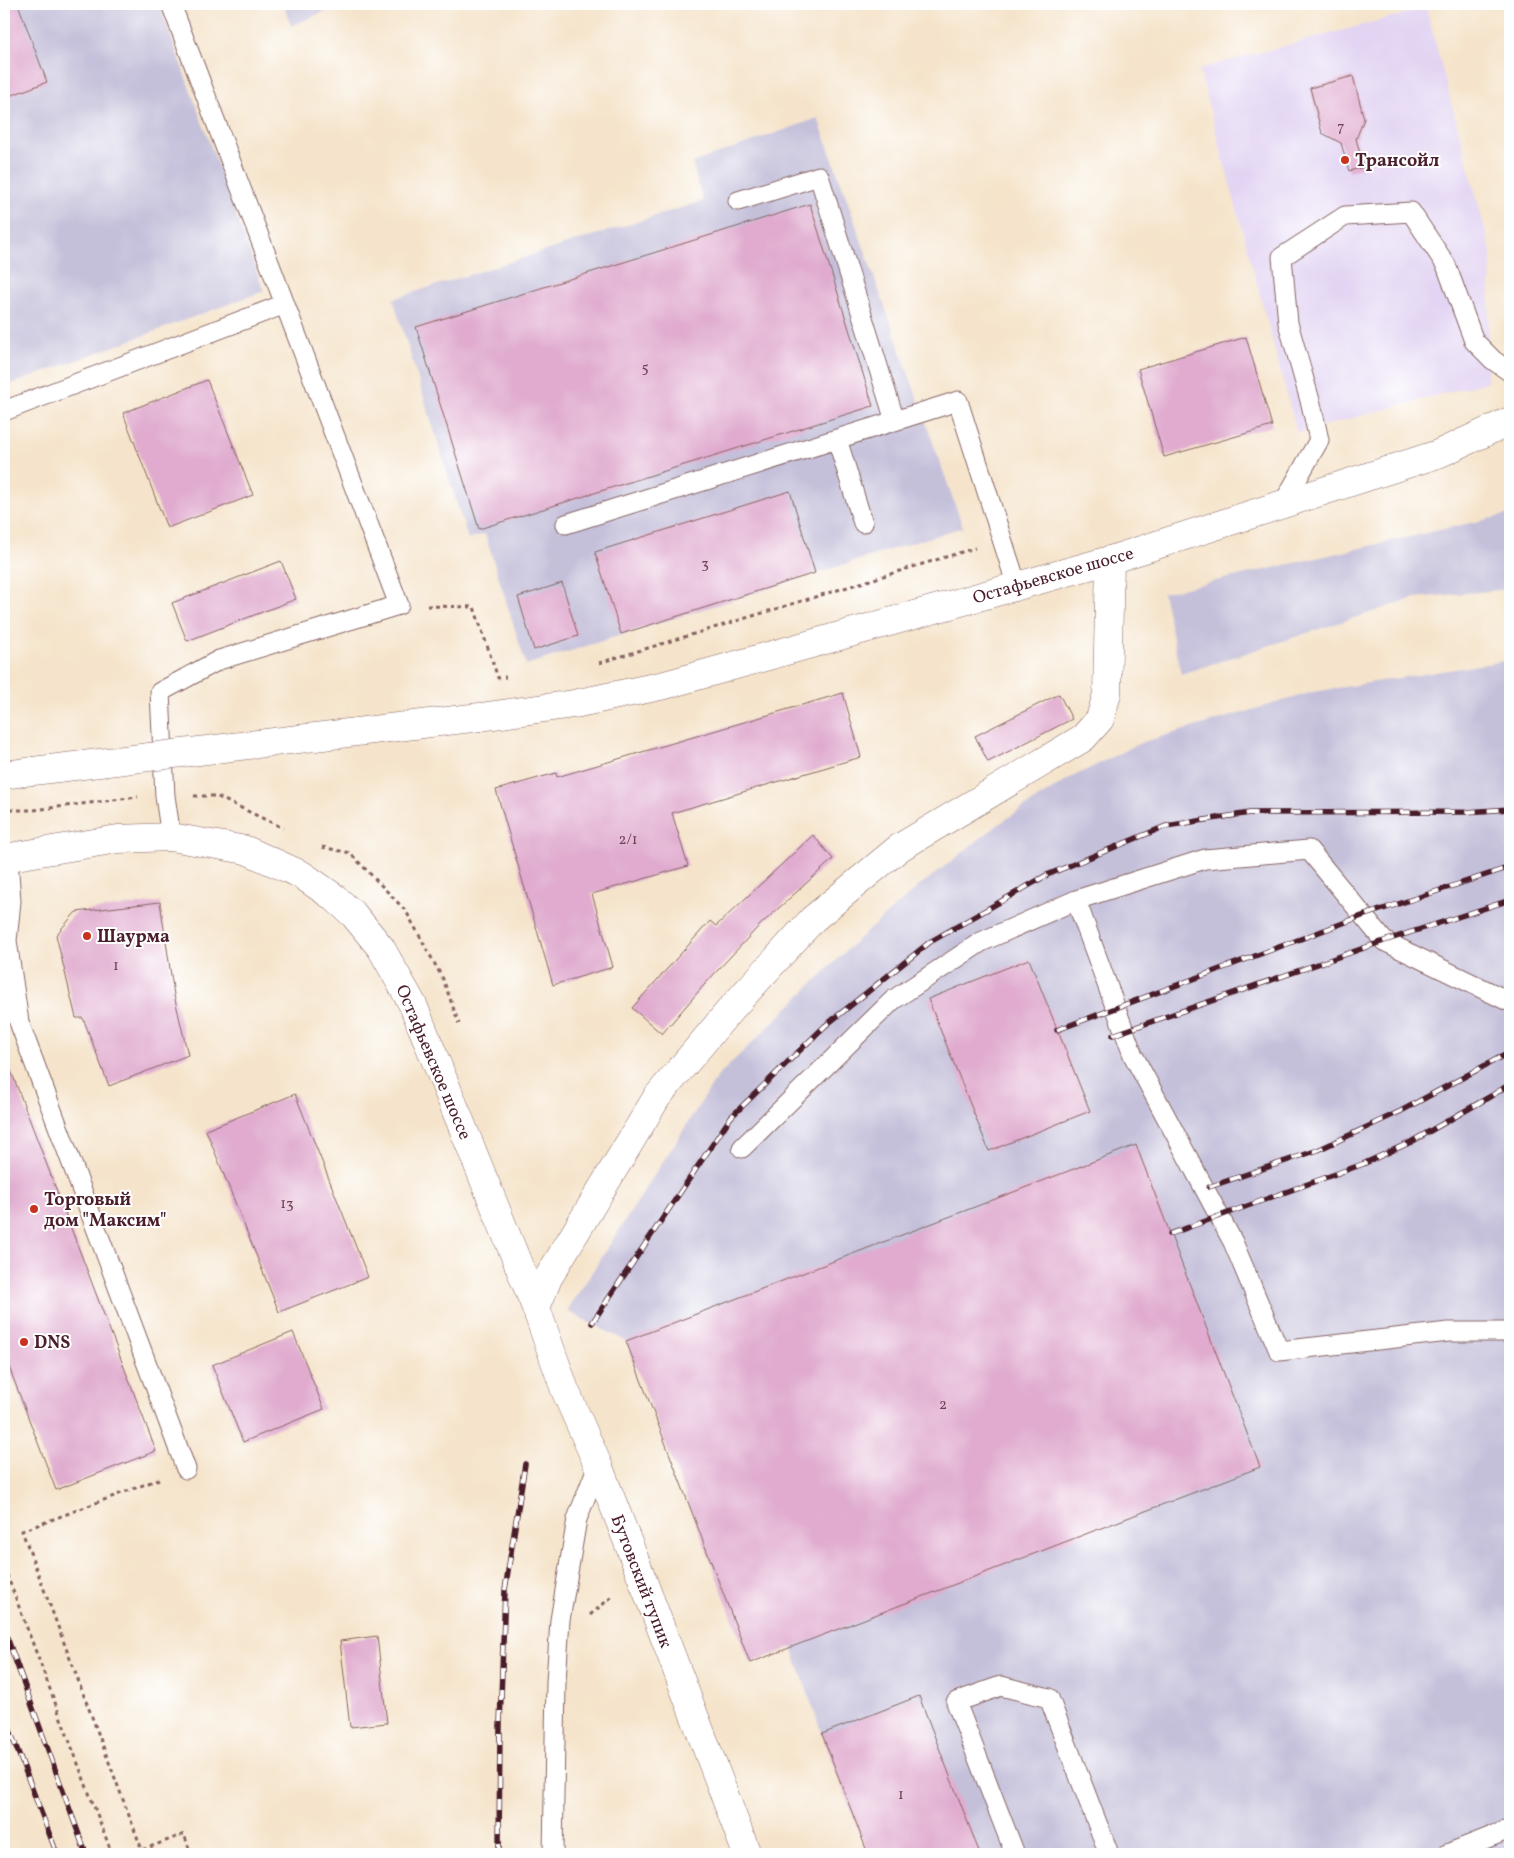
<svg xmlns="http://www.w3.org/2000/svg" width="1514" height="1858" font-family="Vollkorn,serif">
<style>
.built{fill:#e2d4f3}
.industrial{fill:#c5c0da}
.building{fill:#e0abcf}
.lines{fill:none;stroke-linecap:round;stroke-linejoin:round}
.service-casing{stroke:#866463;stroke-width:21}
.minor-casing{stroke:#866463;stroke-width:29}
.secondary-casing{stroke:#866463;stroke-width:29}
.path{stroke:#866463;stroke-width:3;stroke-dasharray:4 4;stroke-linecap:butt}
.service{stroke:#fff;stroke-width:19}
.minor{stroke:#fff;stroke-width:28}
.secondary{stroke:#fff;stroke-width:28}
.rail-casing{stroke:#4a1f2b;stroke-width:5.5}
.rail{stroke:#fff;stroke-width:4;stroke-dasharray:11;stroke-linecap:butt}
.secondary-bridge-casing{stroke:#866463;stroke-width:29;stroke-linecap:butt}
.secondary-bridge{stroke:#fff;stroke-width:28}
.poi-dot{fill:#c8321e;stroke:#fff;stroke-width:2}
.labels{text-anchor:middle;stroke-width:4;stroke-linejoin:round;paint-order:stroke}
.number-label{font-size:15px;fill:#704254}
.poi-label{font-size:18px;font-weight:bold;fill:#4a1f2b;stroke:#fff;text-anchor:start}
.street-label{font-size:18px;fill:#4a1f2b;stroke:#fff}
</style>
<rect width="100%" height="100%" fill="#fff"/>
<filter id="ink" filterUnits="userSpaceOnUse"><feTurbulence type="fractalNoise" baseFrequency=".02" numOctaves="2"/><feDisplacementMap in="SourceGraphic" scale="10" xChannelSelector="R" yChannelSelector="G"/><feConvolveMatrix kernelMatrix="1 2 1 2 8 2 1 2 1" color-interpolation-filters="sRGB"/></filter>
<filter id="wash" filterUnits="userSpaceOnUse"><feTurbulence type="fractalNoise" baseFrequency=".0096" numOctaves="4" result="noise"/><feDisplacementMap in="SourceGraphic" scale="20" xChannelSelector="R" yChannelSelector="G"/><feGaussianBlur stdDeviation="1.12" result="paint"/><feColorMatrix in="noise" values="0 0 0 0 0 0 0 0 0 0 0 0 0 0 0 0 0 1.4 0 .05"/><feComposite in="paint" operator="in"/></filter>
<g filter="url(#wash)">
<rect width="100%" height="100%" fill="#f5e4cb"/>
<path class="built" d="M1426,8L1491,252L1487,382L1297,433L1199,69Z"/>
<path class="industrial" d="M4,4H159L264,291L4,387Z
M283,4H342L291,26Z
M818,118L963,527L526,665L485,534L468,539L393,299L703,201L692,163Z
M1510,514V589L1415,598L1181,674L1163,593Z
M1510,660V1854H868L822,1734L792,1647L750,1663L626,1341L567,1311L718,1076L856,941L918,887L1003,821L1070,778L1140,743L1313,692Z"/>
<g id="blocks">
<path class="building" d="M4,4H18L47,82L4,98Z
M1353,76L1364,119L1356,139L1364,167L1349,171L1341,143L1322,133L1310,88Z
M810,204L873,406L479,529L416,327Z
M1246,337L1272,426L1164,457L1138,369Z
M207,380L253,495L167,528L123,413Z
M790,491L815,573L621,634L595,552Z
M281,561L296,599L187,641L172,603Z
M562,583L578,636L534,650L518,597Z
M843,693L861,757L672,813L688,866L592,894L613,967L553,985L496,790L556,773L557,777Z
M1059,694L1072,719L988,762L975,736Z
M813,835L833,859L759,926L704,985L662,1034L632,1008L710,921L716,926Z
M160,902L174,995L188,1055L109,1086L83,1018H76L56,935L76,912Z
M1029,959L1090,1111L989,1151L928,999Z
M8,1063L156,1451L56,1490L4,1354V1064Z
M295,1094L368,1277L279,1312L206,1130Z
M1136,1145L1260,1467L750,1663L626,1341Z
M293,1332L324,1409L243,1442L212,1365Z
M377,1636L387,1723L350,1727L340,1641Z
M919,1696L980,1854H868L822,1734Z"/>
</g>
</g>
<g filter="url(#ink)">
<use href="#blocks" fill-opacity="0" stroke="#866463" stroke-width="1"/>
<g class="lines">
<g class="service-casing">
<path id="service" d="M738,201L819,176L895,421
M4,411L285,304
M837,439L863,523
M1283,504L1319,440L1311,404L1288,323L1282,257L1345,216L1411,212L1446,265L1474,341L1493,360L1510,372
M566,524L958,401L1017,586
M171,837L165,796L160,692L219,660L399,605L171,4
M8,858L11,901L7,941L19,1022L186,1469
M1076,900L1133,1055L1233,1242L1279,1351L1449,1332H1510
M742,1148L893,1000L981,942L1076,900L1205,859L1309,850L1384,941L1510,1002
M553,1854L556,1682L560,1620L577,1519L598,1465
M1015,1854L956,1702L1001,1686L1049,1698L1109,1854
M1447,1854L1510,1829"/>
</g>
<g class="minor-casing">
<path id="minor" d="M4,858L118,839L171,837L246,850L302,875L335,898L354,915L381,948L413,1005L536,1308L565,1390L598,1465L643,1581L747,1854
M536,1308L548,1278L657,1097L730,1010L813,919L899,848L1083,738L1100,719L1107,694L1110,560"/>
</g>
<g class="secondary-casing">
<path id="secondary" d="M480,717L574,704L665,685L1110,560L1438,454L1510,421
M4,775L33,771"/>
</g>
<path class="path" d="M427,606L474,607L498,678L506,677
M599,663L975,548
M194,796H216L283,828
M10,810H34L138,797
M322,847L350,853L406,911L443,979L459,1024
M159,1479L22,1531L142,1850L184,1834L191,1854
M4,1567L112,1854
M590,1615L614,1595"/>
<use href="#service" class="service"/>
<use href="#minor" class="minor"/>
<use href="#secondary" class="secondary"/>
<g class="rail-casing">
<path id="rail" d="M1057,1030L1362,916L1510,867
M1113,1035L1384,941L1510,900
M1209,1187L1318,1150L1401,1111L1510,1052
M1170,1234L1363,1164L1411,1142L1491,1096L1510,1084
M592,1323L731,1117L825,1026L930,942L1047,875L1166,826L1250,813L1466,812L1510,809
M4,1629L86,1854
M4,1715L57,1854
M499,1854L500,1724L505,1590L525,1464"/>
</g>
<use href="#rail" class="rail"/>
<g class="secondary-bridge-casing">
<path id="secondary-bridge" d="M33,771L480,717"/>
</g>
<use href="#secondary-bridge" class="secondary-bridge"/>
</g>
</g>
<g class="poi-dot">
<circle cx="1345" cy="160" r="5"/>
<circle cx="87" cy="936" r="5"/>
<circle cx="34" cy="1209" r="5"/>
<circle cx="24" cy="1342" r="5"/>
</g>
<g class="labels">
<g class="number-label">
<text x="1341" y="131">7</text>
<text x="645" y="372">5</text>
<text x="705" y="568">3</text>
<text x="628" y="844">2/1</text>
<text x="116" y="970">1</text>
<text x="287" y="1208">13</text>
<text x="943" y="1409">2</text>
<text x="901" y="1799">1</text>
</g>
<g class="poi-label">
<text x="1355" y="166">Трансойл</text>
<text x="97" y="942">Шаурма</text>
<text x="44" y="1205">Торговый<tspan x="44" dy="21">дом "Максим"</tspan></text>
<text x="34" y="1348">DNS</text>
</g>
<g class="street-label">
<text transform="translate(1053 575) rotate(-16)" y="6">Остафьевское шоссе</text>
<text transform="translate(434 1062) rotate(67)" y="6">Остафьевское шоссе</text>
<text transform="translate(642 1581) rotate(69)" y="6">Бутовский тупик</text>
</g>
</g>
<rect width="1514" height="1858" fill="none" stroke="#fff" stroke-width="20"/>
</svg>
